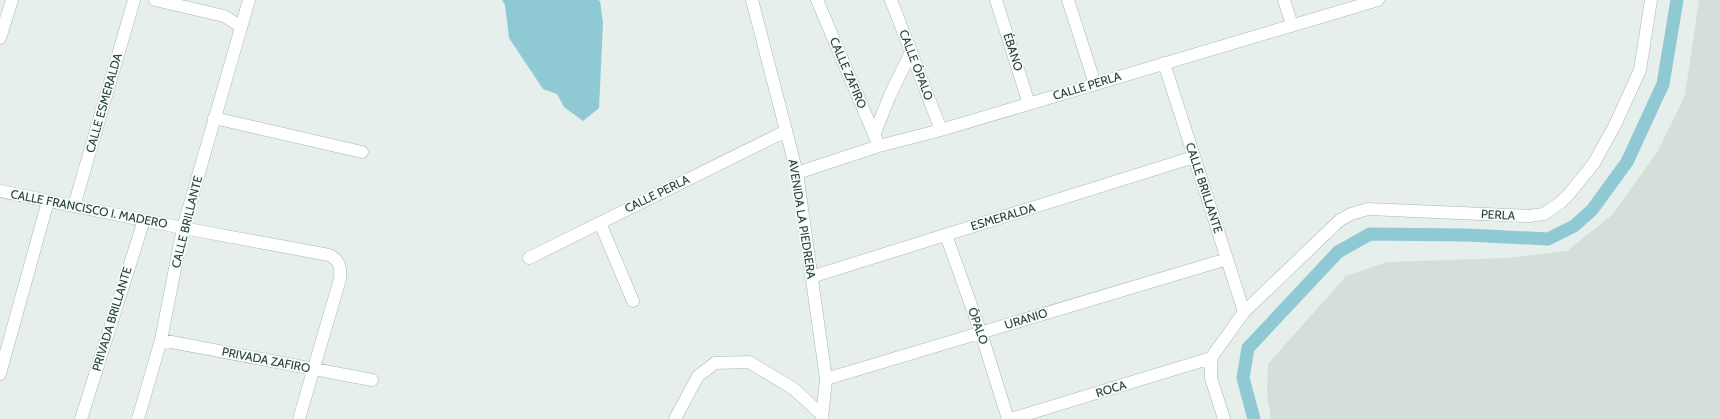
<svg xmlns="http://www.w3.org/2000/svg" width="1720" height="419" font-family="Cabin,sans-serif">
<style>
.built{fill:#d4dfda}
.water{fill:#8ec9d4}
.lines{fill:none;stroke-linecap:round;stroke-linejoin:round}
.canal{stroke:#8ec9d4;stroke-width:13}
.street-casing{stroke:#a8b8b2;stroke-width:13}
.secondary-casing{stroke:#a4bbb3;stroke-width:13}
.street{stroke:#fff;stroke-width:12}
.secondary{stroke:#fff;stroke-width:12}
.labels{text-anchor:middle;stroke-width:3.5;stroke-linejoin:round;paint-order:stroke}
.street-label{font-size:12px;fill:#24423a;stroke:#f7fbf9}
</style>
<rect width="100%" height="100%" fill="#e6efeb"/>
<path class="built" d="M1699,0H1720V419H1271L1267,395L1268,364L1346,276L1387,262L1508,258L1567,251L1612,215L1658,151L1685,95Z"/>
<path class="water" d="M502,0H598L600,1L603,23L599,108L583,121L564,107L557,94L543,89L509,38L505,5Z"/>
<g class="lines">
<path class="canal" d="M1254,419L1243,378L1248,348L1338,252L1370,234L1466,235L1548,239L1574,226L1592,210L1627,162L1663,84L1677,0"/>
<g class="street-casing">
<path id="street" d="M155,0L224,16L240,26
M817,0L879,146
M891,0L941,130
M996,0L1029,104
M1068,0L1095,84
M1284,0L1292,25
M0,38L12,0
M1164,63L1244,312
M214,118L362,152
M874,135L890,95L911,52
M797,173L879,146L941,130L1378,0
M0,191L183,228L329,255C340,260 341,268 340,279L299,419
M74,206L134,0
M600,223L633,301
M946,235L981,333L1008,419
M529,258L786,131
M811,277L1194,157
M161,340L372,380
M0,374L48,201
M826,379L1227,259
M81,419L144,220
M138,419L161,340L183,228L249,0
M675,419L698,376L715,363L749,362L794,389L822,415
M1011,419L1211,358
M1224,419L1211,378V358L1244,312L1340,220L1351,214L1368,209L1529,216L1544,214L1561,202L1569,194L1594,163L1615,125L1640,70L1651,0"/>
</g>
<g class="secondary-casing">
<path id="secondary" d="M752,0L797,173L826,379L822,419"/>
</g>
<use href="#street" class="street"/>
<use href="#secondary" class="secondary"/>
</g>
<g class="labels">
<g class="street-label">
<text transform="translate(1013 52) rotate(72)" y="4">ÉBANO</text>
<text transform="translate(916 65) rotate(69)" y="4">CALLE ÓPALO</text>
<text transform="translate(848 73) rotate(67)" y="4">CALLE ZAFIRO</text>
<text transform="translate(1087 86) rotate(-17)" y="4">CALLE PERLA</text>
<text transform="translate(104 103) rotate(-74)" y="4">CALLE ESMERALDA</text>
<text transform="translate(1204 188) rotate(72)" y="4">CALLE BRILLANTE</text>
<text transform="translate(657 194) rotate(-26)" y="4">CALLE PERLA</text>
<text transform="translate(89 209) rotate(11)" y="4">CALLE FRANCISCO I. MADERO</text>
<text transform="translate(1498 215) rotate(3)" y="4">PERLA</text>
<text transform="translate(1003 217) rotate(-17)" y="4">ESMERALDA</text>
<text transform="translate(802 219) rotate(81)" y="4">AVENIDA LA PIEDRERA</text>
<text transform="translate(187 222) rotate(-76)" y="4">CALLE BRILLANTE</text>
<text transform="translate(112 319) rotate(-73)" y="4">PRIVADA BRILLANTE</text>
<text transform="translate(1026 319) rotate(-17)" y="4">URANIO</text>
<text transform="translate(978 326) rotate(71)" y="4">ÓPALO</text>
<text transform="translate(266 360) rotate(11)" y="4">PRIVADA ZAFIRO</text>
<text transform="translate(1111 389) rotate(-17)" y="4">ROCA</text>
</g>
</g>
</svg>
